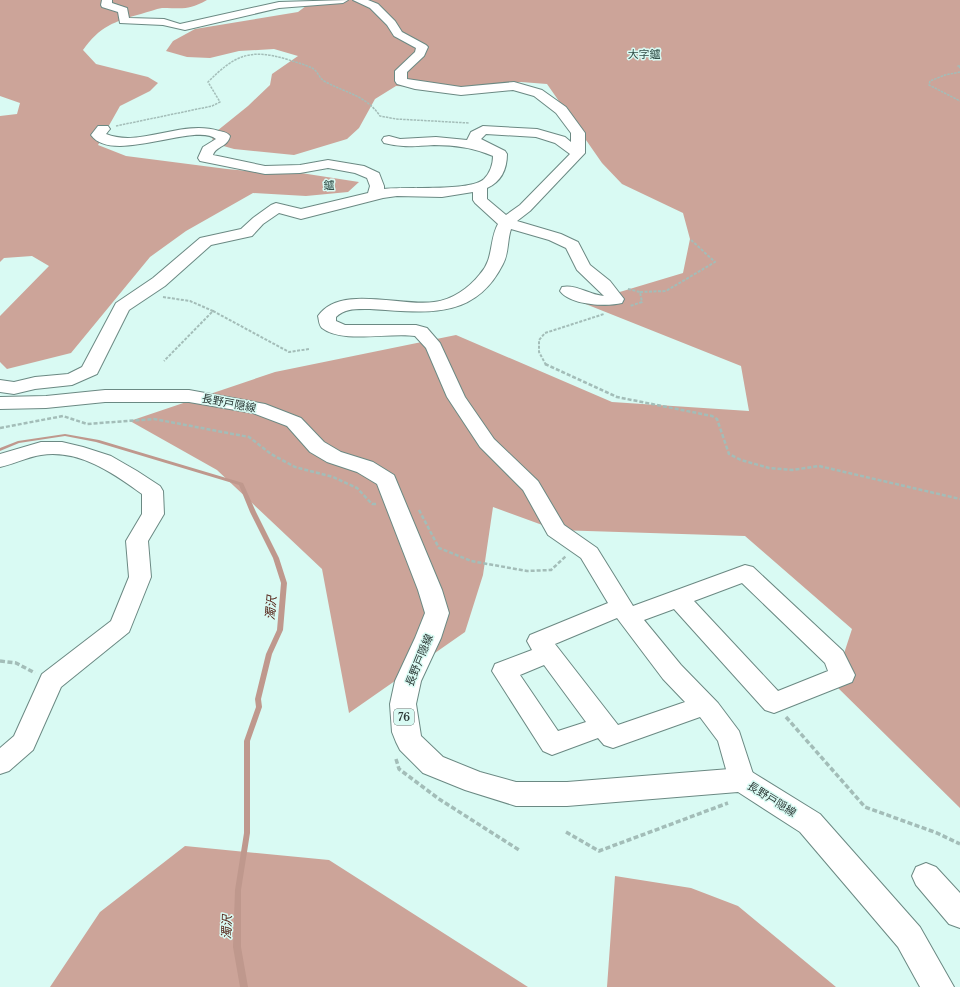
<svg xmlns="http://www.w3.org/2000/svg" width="960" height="987" font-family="'Libre Baskerville','Noto Sans JP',serif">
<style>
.forest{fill:#cca499}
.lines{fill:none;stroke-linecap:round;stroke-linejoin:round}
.stream{fill:#bf988d;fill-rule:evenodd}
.minor-casing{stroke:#6b8983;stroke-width:2}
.major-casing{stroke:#6b8983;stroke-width:2}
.path-far3{stroke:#a3bdb8;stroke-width:1.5;stroke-dasharray:2.5 1;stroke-linecap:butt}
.path-far2{stroke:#a3bdb8;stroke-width:2;stroke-dasharray:3 1.5;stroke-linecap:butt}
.path-far1{stroke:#a3bdb8;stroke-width:2.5;stroke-dasharray:4 2;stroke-linecap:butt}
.path{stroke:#a3bdb8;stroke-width:3.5;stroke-dasharray:5 2.5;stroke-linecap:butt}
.minor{fill:#fff;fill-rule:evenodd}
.major{fill:#fff;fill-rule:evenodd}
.labels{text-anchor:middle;stroke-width:3;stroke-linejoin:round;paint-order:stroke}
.shield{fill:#d9faf3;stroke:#60736f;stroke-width:1}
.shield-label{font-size:10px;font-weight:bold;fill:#2c3936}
.far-quarter-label{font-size:11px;fill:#33504a;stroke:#d9faf3}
.street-label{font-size:11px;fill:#2c3936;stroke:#d9faf3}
.water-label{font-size:12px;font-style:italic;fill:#511e12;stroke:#d9faf3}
</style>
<rect width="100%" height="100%" fill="#d9faf3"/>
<path class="forest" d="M0,0H207C187,11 183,8 162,8C156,9 148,12 141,14C115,21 99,27 83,50L96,64L148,77L158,83L150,91L120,106L98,145L126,156L227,169L270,173H301L359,182L348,192L306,196L253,193L186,231L150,257L71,353L7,369L0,362V316L49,266L32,256L4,258L0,262V116L17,114L20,103L0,96Z
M314,0H960V808L834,684L852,629L745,536L556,530L493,507L483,575L465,632L349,713L322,569L217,470L130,421L275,372L456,335L612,402L749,411L741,366L583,303L683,273L690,239L683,213L622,184L602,163L547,84L521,82L443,88L396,86L375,99L359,128L347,139L294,155L234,149L213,143L212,135L248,106L270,85L272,74L298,56L274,49L239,51L210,58L187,57L166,51L173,41L195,29L298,12Z
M185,846L329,860L528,987H50L100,912Z
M615,876L691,888L738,906L836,987H607Z"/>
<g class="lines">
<path class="stream" d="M65,434L99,440L243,483L256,512L279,558L287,583L283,630L272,654L261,699L262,707L250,741V833L241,890V947L248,987H240L233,947L235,890L244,833V741L256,707L255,699L266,654L277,630L281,583L273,558L250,512L239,485L96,442L65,436L19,443L0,451V448L18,441Z"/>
<g class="minor-casing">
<path id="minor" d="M102,0H112V3L127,8L129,18L164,19L180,24L279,2L348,0L343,3L279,8L185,30L163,25L120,23L118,12L102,7L101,5Z
M353,0H368L378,4L395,21L402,32L426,45L428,47L424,56L407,72V79L461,87L514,82L542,90L566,107L585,133V153L530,211L517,221L561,234L578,242L590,265L610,281L624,299L622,303C606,307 570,305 560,291L562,287C576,284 590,295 604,296L577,270L566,248L549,240L511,229C507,241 509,253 503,264C474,322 423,312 370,309C357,309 345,308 336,317V321L345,325H416L427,328L440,343L465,397L494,439L538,481L564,525L597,548L633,606L745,565L753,567L843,651L855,675L852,682L774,713L765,710L674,609L644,620L681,665L718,703L739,731L755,780L752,788L742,791L732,788L729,780L718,741L700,717L613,748L604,745L598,738L552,755L543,751L492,671L495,664L532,650L527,641L530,635L608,603L581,558L548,535L523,490L480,447L447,397L426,348L415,336C390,332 342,344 322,328C319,325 319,320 318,316C340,284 402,307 434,302C452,300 469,288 480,274C494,259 489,240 498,224L475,203L473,200V192L442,197L397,196L383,198L301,219L279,213L263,224L252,236L211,245L165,286L129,310L97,374L72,385L35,389L14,394L0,392V380L14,382L35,377L68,374L82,367L116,303L153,278L200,238L241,229L253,218L271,205L276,203L301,209L368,193L370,186L367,178L355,173L328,168L300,173L265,174L200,161L198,158L203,147L216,139C196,122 112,165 91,135L98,126H108L110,129L106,134C140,148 182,119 219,131C224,132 227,132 230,136C228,147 216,146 213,155L265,166L300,165L328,160L364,166L379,173L384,186V189C405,186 470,192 484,179C490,173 493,164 493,156C475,148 454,145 434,145C416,146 403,148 384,143L382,140L384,137L389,136L400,139L436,137L467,140L471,132L483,126L537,129L565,137L571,142V133L556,113L534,96L513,90L461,95L415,89L397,84L395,81V71L415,52L416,48L394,36L387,25L370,8ZM486,134L536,137L555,143L570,154L520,205L506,215L487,199V188C501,182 507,169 507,154L505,151L481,139ZM742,583L825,663L828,671L778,691L694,601ZM617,618L663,679L685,702L618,725L555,644ZM544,665L586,722L558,731L520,675Z
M41,442H62L83,447L111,456L137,471L160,486L163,491L164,514L148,541L151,577L129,632L61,687L33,750L9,771L0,774V748L14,736L42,674L111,621L129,577L126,541L142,514V494C113,473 79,449 41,455C27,457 14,464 0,467V454Z
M926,863L936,867L960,893V928L949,924L916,885L912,876L916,867Z"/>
</g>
<g class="major-casing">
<path id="major" d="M105,390H189L265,404L301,418L324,442L341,452L373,462L394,475L442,590L449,613L441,638L421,681L416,704L421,736L443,757L480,772L516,782H567L742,768L752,772L820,814L920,927L954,987H920L898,947L800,832L738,792L567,806H516L465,790L423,773L400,750L396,742L392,732L390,704L395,681L415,638L425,613L418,590L377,484L357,472L327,462L310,452L287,426L253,413L189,402H105L46,408L0,409V397L46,396Z"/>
</g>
<path class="path-far3" d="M960,66H958L960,68
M960,72L945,75L930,81L929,85L960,101
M116,126L212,106L220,102L208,82C234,56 249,48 286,59C295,62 304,64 312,68C318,71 319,78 324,81C345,93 366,95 380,116L396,119L469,123"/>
<path class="path-far2" d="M628,289L640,292L642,302L630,306
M640,292L666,291L715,262L690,239
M163,297L190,301L213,311L164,361
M213,311L289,352L309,349
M546,365L539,352V340L545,333L604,314"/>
<path class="path-far1" d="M545,364L617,397L712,416L717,419L729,454L741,460L769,468L792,470L819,466L960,499
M0,428L63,416L87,424L154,419L249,437L271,454L295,467L333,477L357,488L372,504H376
M419,510L439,548L471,561L527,571L551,570L566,556"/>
<path class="path" d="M0,661L16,663L35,673
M786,717L865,807L937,833L960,844
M396,759L399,769L439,799L519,850
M566,832L599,851L728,803"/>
<use href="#minor" class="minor"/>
<use href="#major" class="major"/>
</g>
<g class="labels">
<rect class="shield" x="394" y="709" width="20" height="16" rx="3"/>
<g class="shield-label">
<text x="404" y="721">76</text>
</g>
<g class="far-quarter-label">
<text x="644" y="58">大字鑪</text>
<text x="329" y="189">鑪</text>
</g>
<g class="street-label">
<text transform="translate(229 403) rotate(11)" y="4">長野戸隠線</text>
<text transform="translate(419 660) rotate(-68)" y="4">長野戸隠線</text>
<text transform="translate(772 799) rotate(32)" y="4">長野戸隠線</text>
</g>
<g class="water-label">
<text transform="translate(271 608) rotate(-85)" y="4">濁沢</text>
<text transform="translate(227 927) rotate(-88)" y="4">濁沢</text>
</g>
</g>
</svg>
